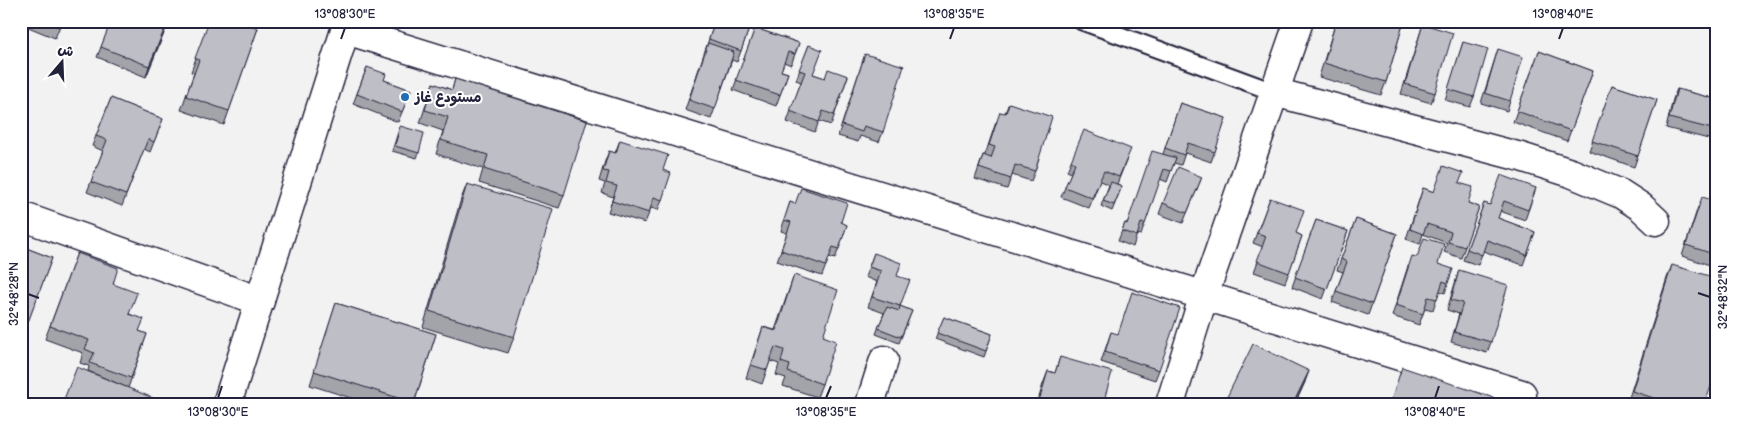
<svg xmlns="http://www.w3.org/2000/svg" width="1737" height="425" font-family="'Balsamiq Sans','Playpen Sans Arabic',sans-serif">
<style>
.lines{fill:none;stroke-linecap:round;stroke-linejoin:round}
.service-casing{stroke:#22223b;stroke-width:20}
.minor-casing{stroke:#22223b;stroke-width:31}
.tertiary-casing{stroke:#22223b;stroke-width:31}
.service{stroke:#fff;stroke-width:16}
.minor{stroke:#fff;stroke-width:28}
.tertiary{stroke:#fff;stroke-width:28}
.wall{fill:#a3a3aa;stroke:#22223b}
.shaded-wall{fill:#85858b;stroke:#22223b}
.building{fill:#bebec6;stroke:#22223b}
.ticks{fill:none;stroke:#22223b;stroke-width:2}
.poi-dot{fill:#1f6fb2;stroke:#fff;stroke-width:2}
.labels{text-anchor:middle;stroke-width:4;stroke-linejoin:round;paint-order:stroke}
.poi-label{font-size:14px;font-weight:bold;fill:#22223b;stroke:#fff;text-anchor:start}
.neatline{fill:none;stroke:#22223b;stroke-width:2}
.ticks-label{font-size:12px;text-anchor:middle;fill:#22223b}
</style>
<rect width="100%" height="100%" fill="#f2f2f3"/>
<filter id="ink" filterUnits="userSpaceOnUse"><feTurbulence type="fractalNoise" baseFrequency=".02" numOctaves="2"/><feDisplacementMap in="SourceGraphic" scale="10" xChannelSelector="R" yChannelSelector="G"/><feConvolveMatrix kernelMatrix="1 2 1 2 8 2 1 2 1" color-interpolation-filters="sRGB"/></filter>
<g filter="url(#ink)">
<g class="lines">
<g class="service-casing">
<path id="service" d="M1081,21L1274,92"/>
</g>
<g class="minor-casing">
<path id="minor" d="M346,30L1522,394
M1274,92L1521,157L1571,173L1621,194L1641,207L1656,221
M21,216L260,301
M870,404L884,360
M1170,404L1204,295L1299,21"/>
</g>
<g class="tertiary-casing">
<path id="tertiary" d="M227,404L348,21"/>
</g>
<use href="#service" class="service"/>
<use href="#minor" class="minor"/>
<use href="#tertiary" class="tertiary"/>
</g>
<path class="wall" d="M21,21H62L55,38L21,24Z
M109,21H169L146,77L97,57L110,25Z
M209,21L258,28L224,125L181,110L194,73L191,72Z
M715,21L751,23L737,62L732,60L711,119L685,110Z
M1336,21H1404L1386,82L1381,95L1319,77Z
M1423,24L1435,93L1431,103L1401,94Z
M755,28L799,43L791,65L784,62L781,71L788,73L776,106L733,90Z
M1463,42L1474,97L1470,107L1445,100Z
M809,45L813,74L825,78L848,76L831,125L819,121L815,132L787,122L801,82L796,80Z
M1498,49L1510,101L1507,111L1481,103Z
M1539,51L1593,71L1567,141L1513,122Z
M865,54L883,132L879,142L860,136L858,142L838,136Z
M367,67L384,80L411,90L398,122L353,104Z
M455,79L564,195L559,208L479,183L483,169L436,154L443,131L420,123L433,83L452,90Z
M1612,85L1657,100L1634,167L1589,151Z
M1677,89L1716,99V141L1666,128L1673,99Z
M111,98L163,119L150,152L144,149L122,206L87,192L103,151L92,146Z
M1009,103L1035,171L1031,181L1012,175L1007,189L975,179L983,155H985L996,122L1005,113Z
M1180,103L1226,118L1211,162L1185,153L1181,165L1174,163L1167,182L1160,179L1141,235L1137,234L1133,247L1118,241L1125,223H1127L1163,154Z
M400,126L419,153L417,158L392,151Z
M620,140L663,170L662,200L658,210L651,208L645,223L608,212L613,197L602,193L605,183L599,181L605,161L609,151L615,153Z
M1127,159L1117,184L1122,186L1112,211L1101,206L1109,185L1100,181L1089,208L1061,197L1071,173L1067,171L1071,161Z
M1202,177L1183,223L1159,214L1163,203Z
M1459,183L1468,203L1479,207L1461,258L1444,252L1447,243L1423,234L1420,244L1406,239L1423,188L1434,192Z
M467,184L514,337L508,353L423,327L461,199Z
M1536,188L1525,220L1500,211L1498,218L1535,232L1523,265L1483,251L1478,265L1463,260L1484,203L1490,205Z
M1270,198L1296,233L1302,236L1285,283L1254,272L1263,247L1253,243Z
M1716,201V267L1682,256L1698,207Z
M790,202L847,225L835,259L829,257L822,276L777,261L787,233L781,231Z
M1356,219L1397,234L1368,315L1332,302L1343,272L1337,270Z
M1316,220L1348,231L1323,299L1292,287Z
M21,246L52,258L24,332L21,331Z
M77,253L113,284L139,331L147,334L128,388L88,371L89,366L80,363L83,353L45,339Z
M874,253L897,276L900,306L912,311L899,343L876,334L884,313L868,307L877,282L865,277Z
M1438,264L1448,283L1445,293L1439,291L1433,310L1425,308L1419,325L1392,316L1408,266Z
M1672,265L1705,404H1627L1667,278Z
M1459,270L1491,342L1487,353L1451,342L1459,314L1447,310Z
M794,275L823,336L822,384L817,397L783,386L786,378L776,375L779,364L770,361L762,384L746,378L763,327L775,330Z
M336,303L436,334L414,404H370L310,385Z
M944,317L992,334L984,357L935,339Z
M1111,332L1159,370L1155,380L1101,362Z
M1060,357L1103,404H1037L1043,384L1048,371L1055,373Z
M1305,382L1295,404H1224L1226,399Z"/>
<path class="shaded-wall" d="M168,21H169L146,77L149,66Z
M1309,371L1305,382L1295,404H1293Z"/>
<path class="building" d="M44,21H61L59,27Z
M111,21H168L149,66L101,47Z
M209,21H239L258,28L229,111L186,96L199,60L195,58Z
M715,21H748L751,23L741,51L709,39Z
M1336,21H1404L1386,82L1324,63Z
M1423,24L1453,33L1435,93L1405,84Z
M755,28L799,43L795,54L788,52L781,71L788,73L780,95L736,80Z
M1463,42L1488,49L1474,97L1448,89Z
M708,43L734,52L715,109L689,100Z
M809,45L822,50L813,74L825,78L828,69L848,76L834,115L823,111L819,122L790,111L805,72L799,70Z
M1498,49L1523,57L1510,101L1485,93Z
M1539,51L1593,71L1571,131L1517,111Z
M865,54L904,66L883,132L864,126L862,132L842,125Z
M367,67L386,74L384,80L411,90L402,112L357,94Z
M455,79L587,121L564,195L484,169L488,155L441,140L448,117L425,110L433,83L452,90Z
M1612,85L1657,100L1638,156L1592,141Z
M1677,89L1716,99V130L1669,118Z
M111,98L163,119L154,142L148,139L126,195L91,182L107,140L96,136Z
M1009,103L1052,117L1035,171L1015,165L1011,179L979,168L983,155L991,158L995,147L989,145L1000,112L1006,113Z
M1180,103L1226,118L1215,152L1188,143L1184,155L1165,148Z
M400,126L424,133L419,153L395,146Z
M1084,130L1131,149L1119,177L1104,171L1092,198L1065,187L1075,163L1071,161Z
M620,140L668,155L663,170L671,173L662,200L654,197L649,213L612,201L617,186L606,183L609,172L603,171L609,151L616,153Z
M1152,151L1176,158L1171,171L1164,169L1145,224L1141,223L1137,236L1122,231L1125,223L1127,224Z
M1443,166L1463,173L1459,183L1473,187L1468,203L1479,207L1465,247L1448,242L1451,232L1427,224L1423,234L1410,229L1423,188L1434,192Z
M1178,167L1202,177L1187,213L1163,203Z
M1501,175L1536,188L1528,210L1504,201L1498,218L1535,232L1527,255L1487,240L1482,255L1467,249L1484,203L1490,205Z
M1111,182L1122,186L1114,205L1103,201Z
M467,184L553,209L514,337L429,311Z
M801,188L847,203L841,222L847,225L839,249L833,247L826,266L781,250L791,222L784,220L790,202L795,204Z
M1702,197L1716,201V255L1686,245Z
M1270,198L1304,210L1296,233L1302,236L1289,273L1257,261L1266,236L1257,233Z
M1356,219L1397,234L1372,304L1336,291L1347,262L1341,259Z
M1316,220L1348,231L1327,289L1295,277Z
M1424,238L1444,244L1438,264L1453,269L1448,283L1443,281L1437,299L1428,297L1423,314L1396,305L1412,256L1417,257Z
M21,246L52,258L28,322L21,320Z
M77,253L118,268L113,284L137,293L129,314L144,319L139,331L147,334L131,378L90,363L94,353L85,349L89,340L50,326Z
M874,253L901,263L897,276L910,280L900,306L872,297L881,271L869,267Z
M1672,265L1716,278V371L1705,404H1672L1632,391Z
M1459,270L1508,285L1491,342L1454,332L1463,303L1451,300Z
M794,275L838,290L823,336L836,341L822,384L788,372L790,365L781,362L784,350L775,347L767,370L751,365L763,327L776,331Z
M1132,292L1180,308L1159,370L1105,352L1111,332L1118,334Z
M336,303L436,334L414,403L314,371Z
M900,306L912,311L901,337L878,328L887,307L899,311Z
M944,317L992,334L986,351L937,333Z
M1253,344L1309,371L1293,404H1235L1226,399Z
M1060,357L1112,372L1103,404H1038L1048,371L1055,373Z
M77,367L153,398L150,404H62Z
M1402,367L1497,399L1496,404H1390Z"/>
</g>
<path class="ticks" d="M341,39L345,28M950,39L954,28M1559,39L1563,28M1698,293L1710,297M28,294L39,298M218,398L222,386M826,398L831,386M1435,398L1439,386"/>
<circle class="poi-dot" cx="405" cy="97" r="5"/>
<g class="labels">
<g class="poi-label">
<text x="415" y="102">مستودع غاز</text>
</g>
</g>
<rect width="1737" height="425" fill="none" stroke="#fff" stroke-width="55"/>
<g transform="translate(62 62) rotate(19)" stroke="#ffffff" stroke-width="4" paint-order="stroke">
<path d="M0-4L9 19L0 12L-9 19Z" fill="#22223b"/>
<text y="-8" font-size="14" font-weight="bold" text-anchor="middle" fill="#22223b">ش</text>
</g>
<rect x="28" y="28" width="1682" height="370" class="neatline"/>
<g class="ticks-label">
<text x="345" y="18">13°08'30"E</text>
<text x="954" y="18">13°08'35"E</text>
<text x="1563" y="18">13°08'40"E</text>
<text transform="translate(14 294) rotate(-90)" y="4">32°48'28"N</text>
<text transform="translate(1723 297) rotate(-90)" y="4">32°48'32"N</text>
<text x="218" y="416">13°08'30"E</text>
<text x="826" y="416">13°08'35"E</text>
<text x="1435" y="416">13°08'40"E</text>
</g>
</svg>
